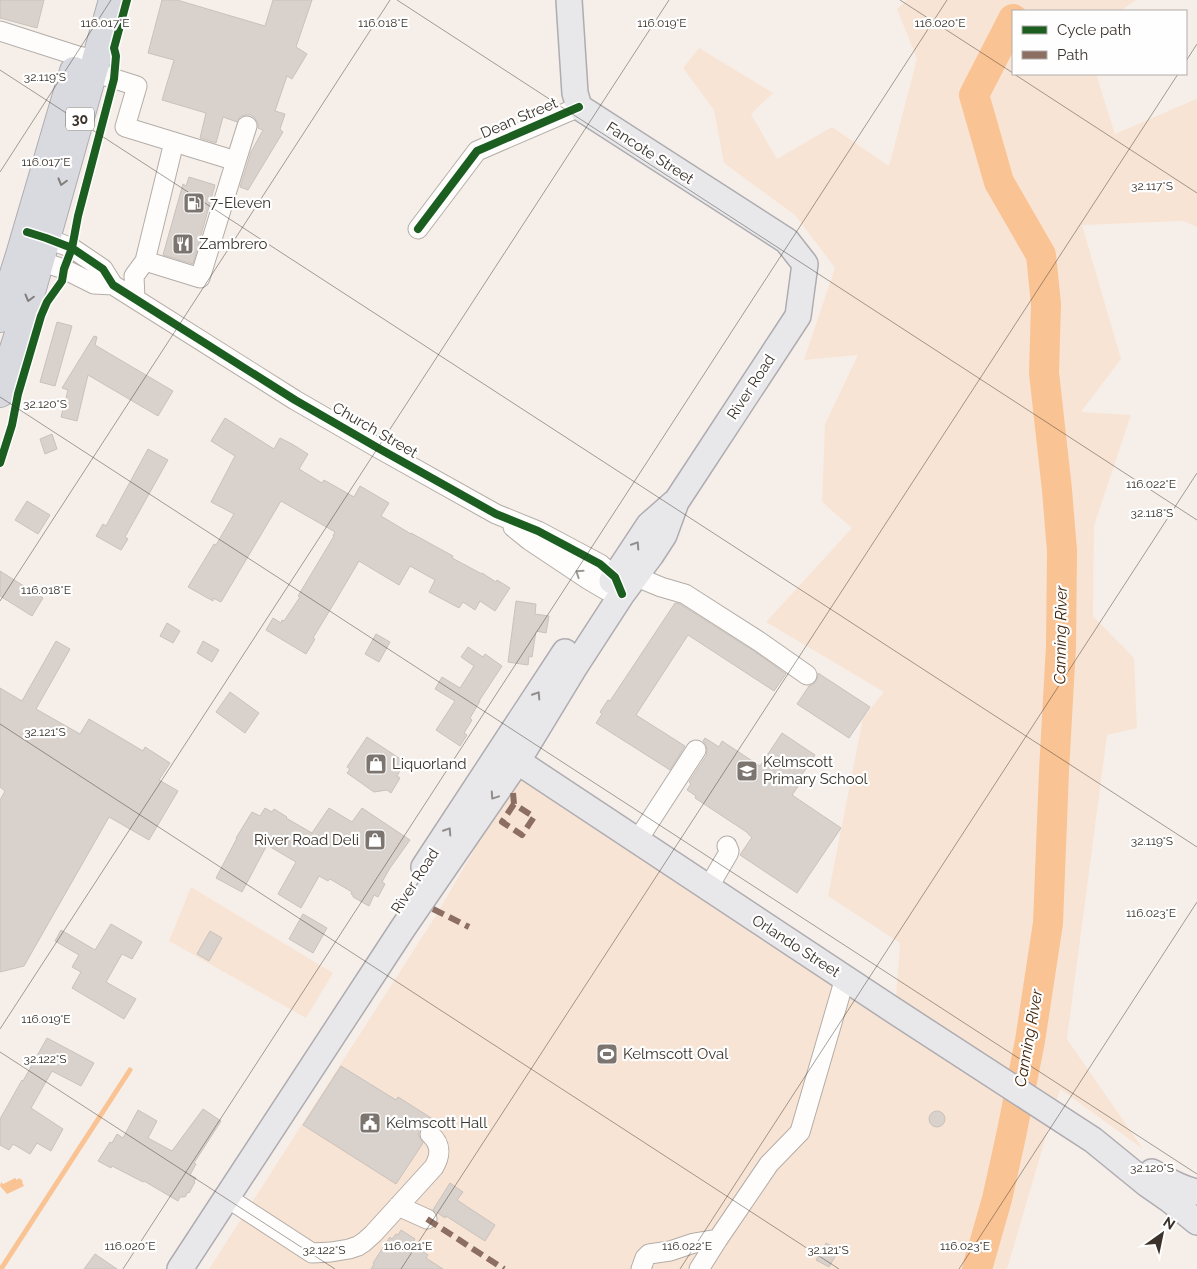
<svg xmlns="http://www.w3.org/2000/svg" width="1197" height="1269" font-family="Raleway,sans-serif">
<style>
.green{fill:#f8e4d4}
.water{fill:#fac394}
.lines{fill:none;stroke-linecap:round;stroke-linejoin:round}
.stream{stroke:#fac394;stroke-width:5}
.river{stroke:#fac394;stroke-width:30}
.building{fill:#d9d1cb;stroke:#c9c2bc}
.minor-casing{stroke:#b4ada7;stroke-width:21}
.major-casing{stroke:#aeacb0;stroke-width:28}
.highway-casing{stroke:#aeacb0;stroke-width:30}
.minor{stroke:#fefdfc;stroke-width:19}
.major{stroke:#e8e8eb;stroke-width:25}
.highway{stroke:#d9dae0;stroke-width:28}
.quiet{stroke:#8d6e63;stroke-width:6;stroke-dasharray:12 6;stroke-linecap:butt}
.cycleway-casing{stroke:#fefefe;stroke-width:11}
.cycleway{stroke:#1b5e20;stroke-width:8}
.oneway{stroke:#827e7c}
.oneway2{stroke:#918d8b}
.oneway3{stroke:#9c9894}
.ticks{fill:none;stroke:#3a322b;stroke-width:1;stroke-opacity:0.45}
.labels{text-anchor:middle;stroke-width:4.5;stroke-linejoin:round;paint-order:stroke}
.shield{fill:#fefefe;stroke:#756f6a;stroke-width:1}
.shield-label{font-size:14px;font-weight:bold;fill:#3a322b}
.street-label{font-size:15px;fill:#3a322b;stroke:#fefefe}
.poi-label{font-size:15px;fill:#3a322b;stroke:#fefefe;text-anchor:start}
.water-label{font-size:16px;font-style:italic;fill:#412408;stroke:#fefefe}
.ticks-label{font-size:12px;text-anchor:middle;fill:#3a322b;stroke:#fefefe;stroke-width:4.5;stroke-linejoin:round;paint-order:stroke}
</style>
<rect width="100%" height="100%" fill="#f6efe9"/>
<path class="green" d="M907,0H1136L1120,11H1013V74H1096L1115,134L1196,99L1197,101V227L1183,221L1082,225L1121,359L1081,412L1131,415L1094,526L1093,616L1134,658L1137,728L1107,735L1067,1039L1143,1149L1060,1089L1007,1269H209L435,917L518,775L894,1024L900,943L828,896L863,718L884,692L766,622L852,528L822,502L825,424L858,355L804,360L835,268L796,216L724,163L714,110L683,68L699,48L773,93L751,114L777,159L832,127L889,166L917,59L897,9Z
M191,887L333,973L306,1018L169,941Z"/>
<path class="water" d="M15,1178L17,1180L19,1178L23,1181L22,1182L24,1186L7,1194L0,1186L1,1182L3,1184Z"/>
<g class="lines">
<path class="stream" d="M1,1269L130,1070"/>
<path class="river" d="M977,1269L997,1199L1011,1136L1030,1041L1048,923L1054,771L1061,646L1062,551L1057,490L1044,373L1046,304L1041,255L999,182L974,95L1013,19"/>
</g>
<path class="building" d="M0,0H44L37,28L0,18Z
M162,0H177L265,26L273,0H312L296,47L307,54L292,79L287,76L275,111L285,114L280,129L283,132L248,190L240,187L251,152L263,130L258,128V123L255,118L251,115H245L240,117L237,122L223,117L216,143L200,138L206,113L162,100L174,60L148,53Z
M189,177L215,185L193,264L163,255L183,184L186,186Z
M57,322L72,326L55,386L40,382Z
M94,336L97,337L95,345L173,391L158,416L88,375L77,421L61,417L68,390L62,388Z
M225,418L274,449L280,438L292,444L308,454L299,469L322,483L324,480L354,497L360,486L389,503L381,516L411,534V533L453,556L452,558L482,574V573L496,582L497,580L510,588L495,611L480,601L475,610L463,602L459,608L429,592L435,580L410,566L399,585L359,561L336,600L313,638L315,639L306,654L266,630L273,618L281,623L282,620L284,621L300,597L298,596L334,536H333L335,532L281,501L221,602L213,598V601L188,587L214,544L216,545L234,514L211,502L235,456L211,441Z
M52,434L57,449L45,454L40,439Z
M148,449L168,460L125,537L128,539L121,550L96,536L103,524L106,526Z
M27,501L50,515L38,534L15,520Z
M0,571L43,598L32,616L0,596Z
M516,601L536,604L535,614L549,616L546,633L536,631L532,657L529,656L528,665L508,662Z
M675,603L680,604L754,651L786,674L774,691L688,635L636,715L685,746L670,770L596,723L602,714L600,712L608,700L610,701Z
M167,623L180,631L173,643L160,636Z
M376,634L390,642L379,662L365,654Z
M56,641L70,649L36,709L80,734L89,719L143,751L145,747L170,763L159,780L178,791L149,840L109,817L24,966L0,972V800L5,791L0,787V688L22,701Z
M203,641L219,650L212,662L197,653Z
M468,647L483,657L485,654L502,666L479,701H480L470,718L472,720L464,733L467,735L460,746L436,730L455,701L435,689L442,677L460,688L474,666L461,657Z
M818,673L870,707L849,738L797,704L809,686L812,685L816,681L818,676Z
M230,692L259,713L245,733L216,712Z
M782,733L815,755L799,779L802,781L792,795L841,828L797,893L740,855L752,837L748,834V833L695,798L696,796L687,790L691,784L689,782L706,756L707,750L706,745L703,741L705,738L719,747L722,741L760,766Z
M367,737L405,762L397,776L400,778L391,793L387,790L374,792L347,773L350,769L347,767Z
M265,808L272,812L274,809L287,817L286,818L312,833L329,808L352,822L362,808L410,840L390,868L382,882L385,884L378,897L374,895L369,906L353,897V895L351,894L352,892L330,879L328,881L319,876L301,908L278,894L296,862L267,845L242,892L216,878L237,838H236L252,812L260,816Z
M303,914L327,928L313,953L289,939Z
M111,924L142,942L132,959L122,954L106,982L136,999L124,1019L72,988L81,972L72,967L79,955L55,941L61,930L95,950Z
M210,931L222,938L209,961L197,954Z
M47,1038L94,1063L81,1086L52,1071L31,1108L63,1129L51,1151L37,1143L30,1154L13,1144L9,1150L0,1145V1119L22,1080L23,1081Z
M341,1066L396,1100L398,1097L436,1121L434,1124L428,1123L422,1126L419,1130V1136L423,1143L396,1184L303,1125Z
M203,1109L221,1121L194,1163L196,1164L190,1175L196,1178L194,1181L195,1182L189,1193L188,1192L185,1197H180L178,1201L144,1181L143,1182L112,1166L111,1168L98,1161L110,1142L112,1143L117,1134L123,1138L138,1110L157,1121L148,1138L172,1151Z
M929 1119a8 8 0 1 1 16 0a8 8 0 1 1-16 0Z
M450,1183L463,1192L457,1200L495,1225L485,1241L446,1216L445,1218L433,1210Z
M401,1230L415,1239L412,1244L428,1255L426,1258L443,1269H371L374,1264L373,1263L390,1237L392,1239L396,1234L398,1235Z
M826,1243L839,1250L829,1267L816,1260Z
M95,1254L117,1269H84Z"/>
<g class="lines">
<g class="minor-casing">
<path id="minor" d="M0,31L78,56L96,60
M93,72L137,86L125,127L174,142L145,261L134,276L135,299
M236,161L247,126
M418,229L477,151L579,107
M35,234L72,248L103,269L113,285L295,400L378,448L496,514L538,531L600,564L615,577L620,589
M30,258L64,269L94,284L113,285
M145,261L200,278L236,161L174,142
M513,527L529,540L589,580L606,590L622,594
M636,575L644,580L661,587L685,594L760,642L807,675
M637,841L696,750
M708,888L728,854L729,851L727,846
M226,1197L312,1253L331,1252L349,1249L358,1246L364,1242L373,1234L434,1167C441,1155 441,1144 430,1134
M398,1206L427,1219
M641,1269L645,1258L649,1254L670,1251L694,1243L718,1239
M699,1269L718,1239L769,1164L800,1132L845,978"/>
</g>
<g class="major-casing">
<path id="major" d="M612,581L649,525L674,503
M505,753L890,1008L1093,1140L1147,1184L1170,1200L1197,1222
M424,867L565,652
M1152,1172C1167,1180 1180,1189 1197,1192
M180,1269L403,928L517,762L574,668L622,594L651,555L664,535L676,502L798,316L805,264L787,241L579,107L575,93L569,0"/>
</g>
<g class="highway-casing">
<path id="highway" d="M0,318L20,255L74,71
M0,393L22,324L113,0"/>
</g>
<use href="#minor" class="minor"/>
<use href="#major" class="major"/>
<use href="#highway" class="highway"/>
<path class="quiet" d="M513,793L514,804L534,817L522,835L502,822L514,804
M433,909L469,927
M427,1219L504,1269
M813,1248L821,1252"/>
<g class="cycleway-casing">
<path id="cycleway" d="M418,229L477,151L579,107
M27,232L46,238L72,248L103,269L113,285L295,400L378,448L496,514L538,531L600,564L615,577L622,594
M0,463L12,425L18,394L41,316L47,302L62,281L64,269L72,248L78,216L114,79L116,56L114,48L127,0"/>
</g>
<use href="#cycleway" class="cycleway"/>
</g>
<defs><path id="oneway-chevron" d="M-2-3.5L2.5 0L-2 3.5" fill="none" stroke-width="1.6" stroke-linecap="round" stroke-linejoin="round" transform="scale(1.25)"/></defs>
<g class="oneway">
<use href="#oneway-chevron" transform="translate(62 182) rotate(106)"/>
<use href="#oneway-chevron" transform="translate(29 298) rotate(105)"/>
</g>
<g class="oneway2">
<use href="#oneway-chevron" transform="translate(636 545) rotate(-57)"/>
<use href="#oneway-chevron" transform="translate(537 695) rotate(-57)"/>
<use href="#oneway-chevron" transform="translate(494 796) rotate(124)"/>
<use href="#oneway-chevron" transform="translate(448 831) rotate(-57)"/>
</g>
<use class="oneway3" href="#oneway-chevron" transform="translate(579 573) rotate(-146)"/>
<path class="ticks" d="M397,0L1197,520M900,0L1013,73M1186,61L1197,44M0,70L1197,847M1014,74L1197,193M0,172L111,0M0,397L1197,1174M0,601L390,0M0,724L839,1269M0,1029L669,0M0,1052L335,1269M123,1269L947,0M401,1269L1178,74M680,1269L1197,473M959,1269L1197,902"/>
<defs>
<g id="fuel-square" transform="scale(1.125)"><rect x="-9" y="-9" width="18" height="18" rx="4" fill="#7c746e" stroke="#fefefe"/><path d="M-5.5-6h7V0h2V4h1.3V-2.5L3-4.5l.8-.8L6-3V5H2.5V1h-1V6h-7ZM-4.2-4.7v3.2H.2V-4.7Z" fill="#fff"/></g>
<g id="restaurant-square" transform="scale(1.125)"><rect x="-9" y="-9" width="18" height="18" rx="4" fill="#7c746e" stroke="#fefefe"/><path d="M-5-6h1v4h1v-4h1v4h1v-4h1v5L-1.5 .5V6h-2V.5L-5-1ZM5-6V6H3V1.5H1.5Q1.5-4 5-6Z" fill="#fff"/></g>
<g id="shop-square" transform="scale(1.125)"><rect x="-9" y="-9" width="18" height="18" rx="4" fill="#7c746e" stroke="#fefefe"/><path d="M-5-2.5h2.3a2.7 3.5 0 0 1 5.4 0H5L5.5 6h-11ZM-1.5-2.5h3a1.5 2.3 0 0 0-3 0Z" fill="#fff"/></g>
<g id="school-square" transform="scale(1.125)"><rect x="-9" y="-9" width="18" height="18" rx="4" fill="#7c746e" stroke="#fefefe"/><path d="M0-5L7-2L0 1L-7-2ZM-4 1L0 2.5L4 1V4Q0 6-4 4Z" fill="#fff"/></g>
<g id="stadium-square" transform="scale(1.125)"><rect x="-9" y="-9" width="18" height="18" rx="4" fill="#7c746e" stroke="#fefefe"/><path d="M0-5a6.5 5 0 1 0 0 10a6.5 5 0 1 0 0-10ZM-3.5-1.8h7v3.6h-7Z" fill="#fff"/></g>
<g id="civic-square" transform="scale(1.125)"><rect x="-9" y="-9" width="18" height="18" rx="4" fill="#7c746e" stroke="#fefefe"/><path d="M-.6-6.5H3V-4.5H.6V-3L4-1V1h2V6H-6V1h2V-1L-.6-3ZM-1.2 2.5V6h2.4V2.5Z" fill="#fff"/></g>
</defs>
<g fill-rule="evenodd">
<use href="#fuel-square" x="194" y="203"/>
<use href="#restaurant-square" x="183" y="244"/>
<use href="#shop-square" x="376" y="764"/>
<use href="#school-square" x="747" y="771"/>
<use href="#shop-square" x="375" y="840"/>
<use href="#stadium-square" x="607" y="1054"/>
<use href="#civic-square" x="370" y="1123"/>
</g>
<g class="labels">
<rect class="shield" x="66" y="107.5" width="28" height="23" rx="4"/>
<g class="shield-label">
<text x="80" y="124">30</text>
</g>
<g class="street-label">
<text transform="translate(519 118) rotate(-23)" y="5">Dean Street</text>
<text transform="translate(650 153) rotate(33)" y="5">Fancote Street</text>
<text transform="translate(751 387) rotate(-57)" y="5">River Road</text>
<text transform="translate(375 430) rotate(30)" y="5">Church Street</text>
<text transform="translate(415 881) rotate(-57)" y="5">River Road</text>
<text transform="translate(796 946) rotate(33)" y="5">Orlando Street</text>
</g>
<g class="poi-label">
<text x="210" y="208">7-Eleven</text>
<text x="199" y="249">Zambrero</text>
<text x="763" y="767">Kelmscott<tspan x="763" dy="17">Primary School</tspan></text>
<text x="392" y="769">Liquorland</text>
<text x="359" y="845" text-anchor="end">River Road Deli</text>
<text x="623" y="1059">Kelmscott Oval</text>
<text x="386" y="1128">Kelmscott Hall</text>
</g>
<g class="water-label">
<text transform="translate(1060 635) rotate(-89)" y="6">Canning River</text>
<text transform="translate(1028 1038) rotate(-80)" y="6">Canning River</text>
</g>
</g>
<g class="ticks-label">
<text x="105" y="27">116.017°E</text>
<text x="383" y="27">116.018°E</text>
<text x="662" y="27">116.019°E</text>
<text x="940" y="27">116.020°E</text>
<text x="45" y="81">32.119°S</text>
<text x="46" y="166">116.017°E</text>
<text x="1152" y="190">32.117°S</text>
<text x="45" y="408">32.120°S</text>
<text x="1151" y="488">116.022°E</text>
<text x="1152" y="517">32.118°S</text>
<text x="46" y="594">116.018°E</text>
<text x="45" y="736">32.121°S</text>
<text x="1152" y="845">32.119°S</text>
<text x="1151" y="917">116.023°E</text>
<text x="46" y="1023">116.019°E</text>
<text x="45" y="1063">32.122°S</text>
<text x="1152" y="1172">32.120°S</text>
<text x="130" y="1250">116.020°E</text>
<text x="408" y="1250">116.021°E</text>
<text x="687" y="1250">116.022°E</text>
<text x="965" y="1250">116.023°E</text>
<text x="324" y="1254">32.122°S</text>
<text x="828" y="1254">32.121°S</text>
</g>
<rect x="1012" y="10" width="175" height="65" fill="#fefefe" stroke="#b0acaa"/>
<rect x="1022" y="26" width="25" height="8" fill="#1b5e20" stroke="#b0acaa"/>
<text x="1057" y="35" font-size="15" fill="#3a322b">Cycle path</text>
<rect x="1022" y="51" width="25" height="8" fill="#8d6e63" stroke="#b0acaa"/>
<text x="1057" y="60" font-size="15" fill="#3a322b">Path</text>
<g transform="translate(1162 1234) rotate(33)" stroke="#fefefe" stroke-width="4" paint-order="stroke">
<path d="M0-4L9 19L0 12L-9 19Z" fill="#3a322b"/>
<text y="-8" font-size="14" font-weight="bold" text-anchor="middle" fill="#3a322b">N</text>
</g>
</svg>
